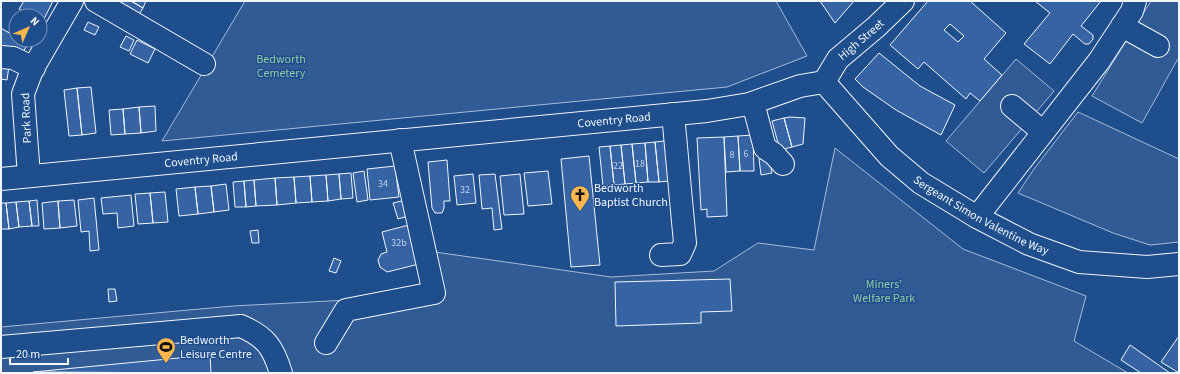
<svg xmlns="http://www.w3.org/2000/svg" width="1180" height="374" font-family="'Source Sans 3',sans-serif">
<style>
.built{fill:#305b95;stroke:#a8bbd7}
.building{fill:#3563a3;stroke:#f2f6ff;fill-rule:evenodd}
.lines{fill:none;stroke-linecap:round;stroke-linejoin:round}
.minor-casing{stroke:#f2f6ff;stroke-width:24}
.major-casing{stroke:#f2f6ff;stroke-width:24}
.minor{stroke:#1f4e8c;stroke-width:22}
.major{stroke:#1f4e8c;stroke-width:22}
.labels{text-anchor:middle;stroke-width:3;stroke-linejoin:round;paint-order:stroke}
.number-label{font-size:10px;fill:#c3d1e8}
.street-label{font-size:12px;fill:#f2f6ff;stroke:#1f4e8c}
.park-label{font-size:12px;fill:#97c8a6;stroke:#1f4e8c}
.poi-label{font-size:12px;fill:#f2f6ff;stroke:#1f4e8c;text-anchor:start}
</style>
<rect width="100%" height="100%" fill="#1f4e8c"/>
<path class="built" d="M245,1H776L807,56L727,87L162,141Z
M1151,1H1179V57L1142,123L1092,96Z
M1016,59L1054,91L984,173L946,141Z
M1078,112L1179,159V242L1150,245L1113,233L1018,193L1034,169Z
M835,148L963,249L1086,296L1074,341L1128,373H1V327L233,306L444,295L435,252L611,277L714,271L758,243L814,250Z"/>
<path class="building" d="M24,1H53L43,21L40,22V16H30L19,9Z
M106,1H131L143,8L136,19Z
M131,1H146L143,8Z
M820,1H854L835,23Z
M928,1H970L1006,33L984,59L1002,75L980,101L970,93L966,99L924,62L918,69L890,45ZM950,24L964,36L958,42L944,30Z
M1035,1H1101L1081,26L1093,35V39L1089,44H1085L1073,34L1050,64L1024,44L1050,13Z
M88,22L99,27L95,35L84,30Z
M1,28L16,37V40H21L28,44L21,55L6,46L1,53Z
M126,36L134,40L129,51L120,47Z
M137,40L155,49L148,63L130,54Z
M879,53L920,86L955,105L941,135L896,110L863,87L855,79Z
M1,65L9,66L7,80L1,79Z
M91,87L96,133L82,135L77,88Z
M77,88L82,135L69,136L64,90Z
M155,106L156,131L141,133L139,107Z
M139,107L141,133L125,134L123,109Z
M123,109L125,134L111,135L109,110Z
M790,117L805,118L803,144L792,147L784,118Z
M784,118L792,147L780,150L772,121Z
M753,135L754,171H740L738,136Z
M738,136L740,171L726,172L724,137Z
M724,137L727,216L707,217V209L701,210L697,138Z
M665,141L669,181L659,182L655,142Z
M655,142L659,182H648L645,143Z
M645,143L648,182L636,183L632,144Z
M632,144L636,183L625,184L621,145Z
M621,145L625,184L614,185L610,146Z
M610,146L614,185L603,186L599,147Z
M589,156L600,265L571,267L561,159Z
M769,157L772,173L761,175L759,159Z
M447,160L450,201H444V208L442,213H435L432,208L428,162Z
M395,166L399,197L370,200L367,169Z
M364,171L368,200L357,202L353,173Z
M548,171L552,204L528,206L524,173Z
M351,173L353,198L341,199L339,174Z
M339,174L341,199L328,201L326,175Z
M473,174L476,203L457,205L454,176Z
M495,174L502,229L494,230L492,208L482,209L479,175Z
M520,174L524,214L504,215L500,176Z
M326,175L328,201L312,202L310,176Z
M310,176L312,202L296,203L294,177Z
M294,177L296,203L277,205L275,178Z
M275,178L277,205L256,206L254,180Z
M254,180L256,206L246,207L244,181Z
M244,181L246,207H235L233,182Z
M226,184L229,210L214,212L211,186Z
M211,186L214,212L198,214L195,187Z
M195,187L198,214L179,216L176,189Z
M165,192L168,222L153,223L150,193Z
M150,193L153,223L138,224L135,194Z
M131,195L134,226L118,228L117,213L103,214L101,198Z
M94,198L99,250L90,251L89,231L81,232L78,200Z
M37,200L39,226H32L29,201Z
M74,200L77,226L60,228L58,201Z
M406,200L411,215L398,219L393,203Z
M29,201L32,226L19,227L16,202Z
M58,201L60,228L44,229L42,203Z
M16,202L19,227L9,229L6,203Z
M1,203H6L9,229H1Z
M409,225L419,264L387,272L380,267L378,260L381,254L387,252L382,232Z
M258,230L259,243H252L250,231Z
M334,258L341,261L336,273L329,271Z
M730,279L732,311L701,312V323L616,326L615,282Z
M108,289H115L117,301L109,302Z
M1179,336V373L1161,362Z
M1130,345L1170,373H1141L1121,360Z
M210,355L211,373L33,372Z"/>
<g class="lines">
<g class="minor-casing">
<g id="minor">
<path d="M96,1L204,64"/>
<path d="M1122,26L1158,46"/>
<path d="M1,57L13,58L34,68"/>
<path id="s1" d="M824,82L838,59L876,27L903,1"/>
<path d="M753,103L765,148L774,154L783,164"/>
<path d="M1012,106L1043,132"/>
<path d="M29,176L23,94L32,70L72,1"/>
<path d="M977,217L1099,61L1132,11L1135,1"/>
<path d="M661,255L680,254L685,243L673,114"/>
<path d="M326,343L346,310L434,293L400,140"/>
<path d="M1,347L241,326C266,337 273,347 281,373"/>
</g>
</g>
<g class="major-casing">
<g id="major">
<path id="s2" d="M1,179L707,111L749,104L800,86L824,82L889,156L921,183L977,217L1029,244L1079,262L1147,267L1179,264"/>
</g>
</g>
<use href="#minor" class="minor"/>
<use href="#major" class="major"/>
</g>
<defs>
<g id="church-pin" transform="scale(1)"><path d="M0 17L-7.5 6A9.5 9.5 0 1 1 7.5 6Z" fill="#ffb74d" stroke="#1f4e8c"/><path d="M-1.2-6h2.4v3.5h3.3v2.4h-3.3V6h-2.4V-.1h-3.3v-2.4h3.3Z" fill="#111"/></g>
<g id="stadium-pin" transform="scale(1)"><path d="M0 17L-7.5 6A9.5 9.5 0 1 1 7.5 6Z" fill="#ffb74d" stroke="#1f4e8c"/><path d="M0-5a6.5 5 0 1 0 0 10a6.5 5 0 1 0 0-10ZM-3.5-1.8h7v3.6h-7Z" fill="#111"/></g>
</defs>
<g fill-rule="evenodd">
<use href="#church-pin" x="580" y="195"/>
<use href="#stadium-pin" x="166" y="347"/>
</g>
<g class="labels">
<g class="number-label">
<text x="746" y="157">6</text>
<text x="732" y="158">8</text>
<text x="640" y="167">18</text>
<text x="618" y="169">22</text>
<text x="383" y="187">34</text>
<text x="465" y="193">32</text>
<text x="399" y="246">32b</text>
</g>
<g class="street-label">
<text dy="4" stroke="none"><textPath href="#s1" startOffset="57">High Street</textPath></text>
<text transform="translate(26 118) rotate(-92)" y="4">Park Road</text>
<text dy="4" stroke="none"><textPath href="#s2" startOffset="616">Coventry Road</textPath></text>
<text dy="4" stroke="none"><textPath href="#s2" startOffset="201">Coventry Road</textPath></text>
<text dy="4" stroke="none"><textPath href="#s2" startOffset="1039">Sergeant Simon Valentine Way</textPath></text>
</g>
<g class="park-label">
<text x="281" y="63">Bedworth<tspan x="281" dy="14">Cemetery</tspan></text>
<text x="884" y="288">Miners'<tspan x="884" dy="14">Welfare Park</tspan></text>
</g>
<g class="poi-label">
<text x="594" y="192">Bedworth<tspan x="594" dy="14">Baptist Church</tspan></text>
<text x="180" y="344">Bedworth<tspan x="180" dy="14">Leisure Centre</tspan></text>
</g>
</g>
<rect width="1180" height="374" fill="none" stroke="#f2f6ff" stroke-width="4"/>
<g transform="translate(28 28) rotate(45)"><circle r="19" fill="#1f4e8c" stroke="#7391ba"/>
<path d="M0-3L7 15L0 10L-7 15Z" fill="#ffb74d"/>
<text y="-6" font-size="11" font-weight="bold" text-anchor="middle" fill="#f2f6ff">N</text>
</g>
<path d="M10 358v6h58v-6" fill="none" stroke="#f2f6ff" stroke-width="2"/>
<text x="16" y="358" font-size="12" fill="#f2f6ff" stroke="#1f4e8c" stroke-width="3" paint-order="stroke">20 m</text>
</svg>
